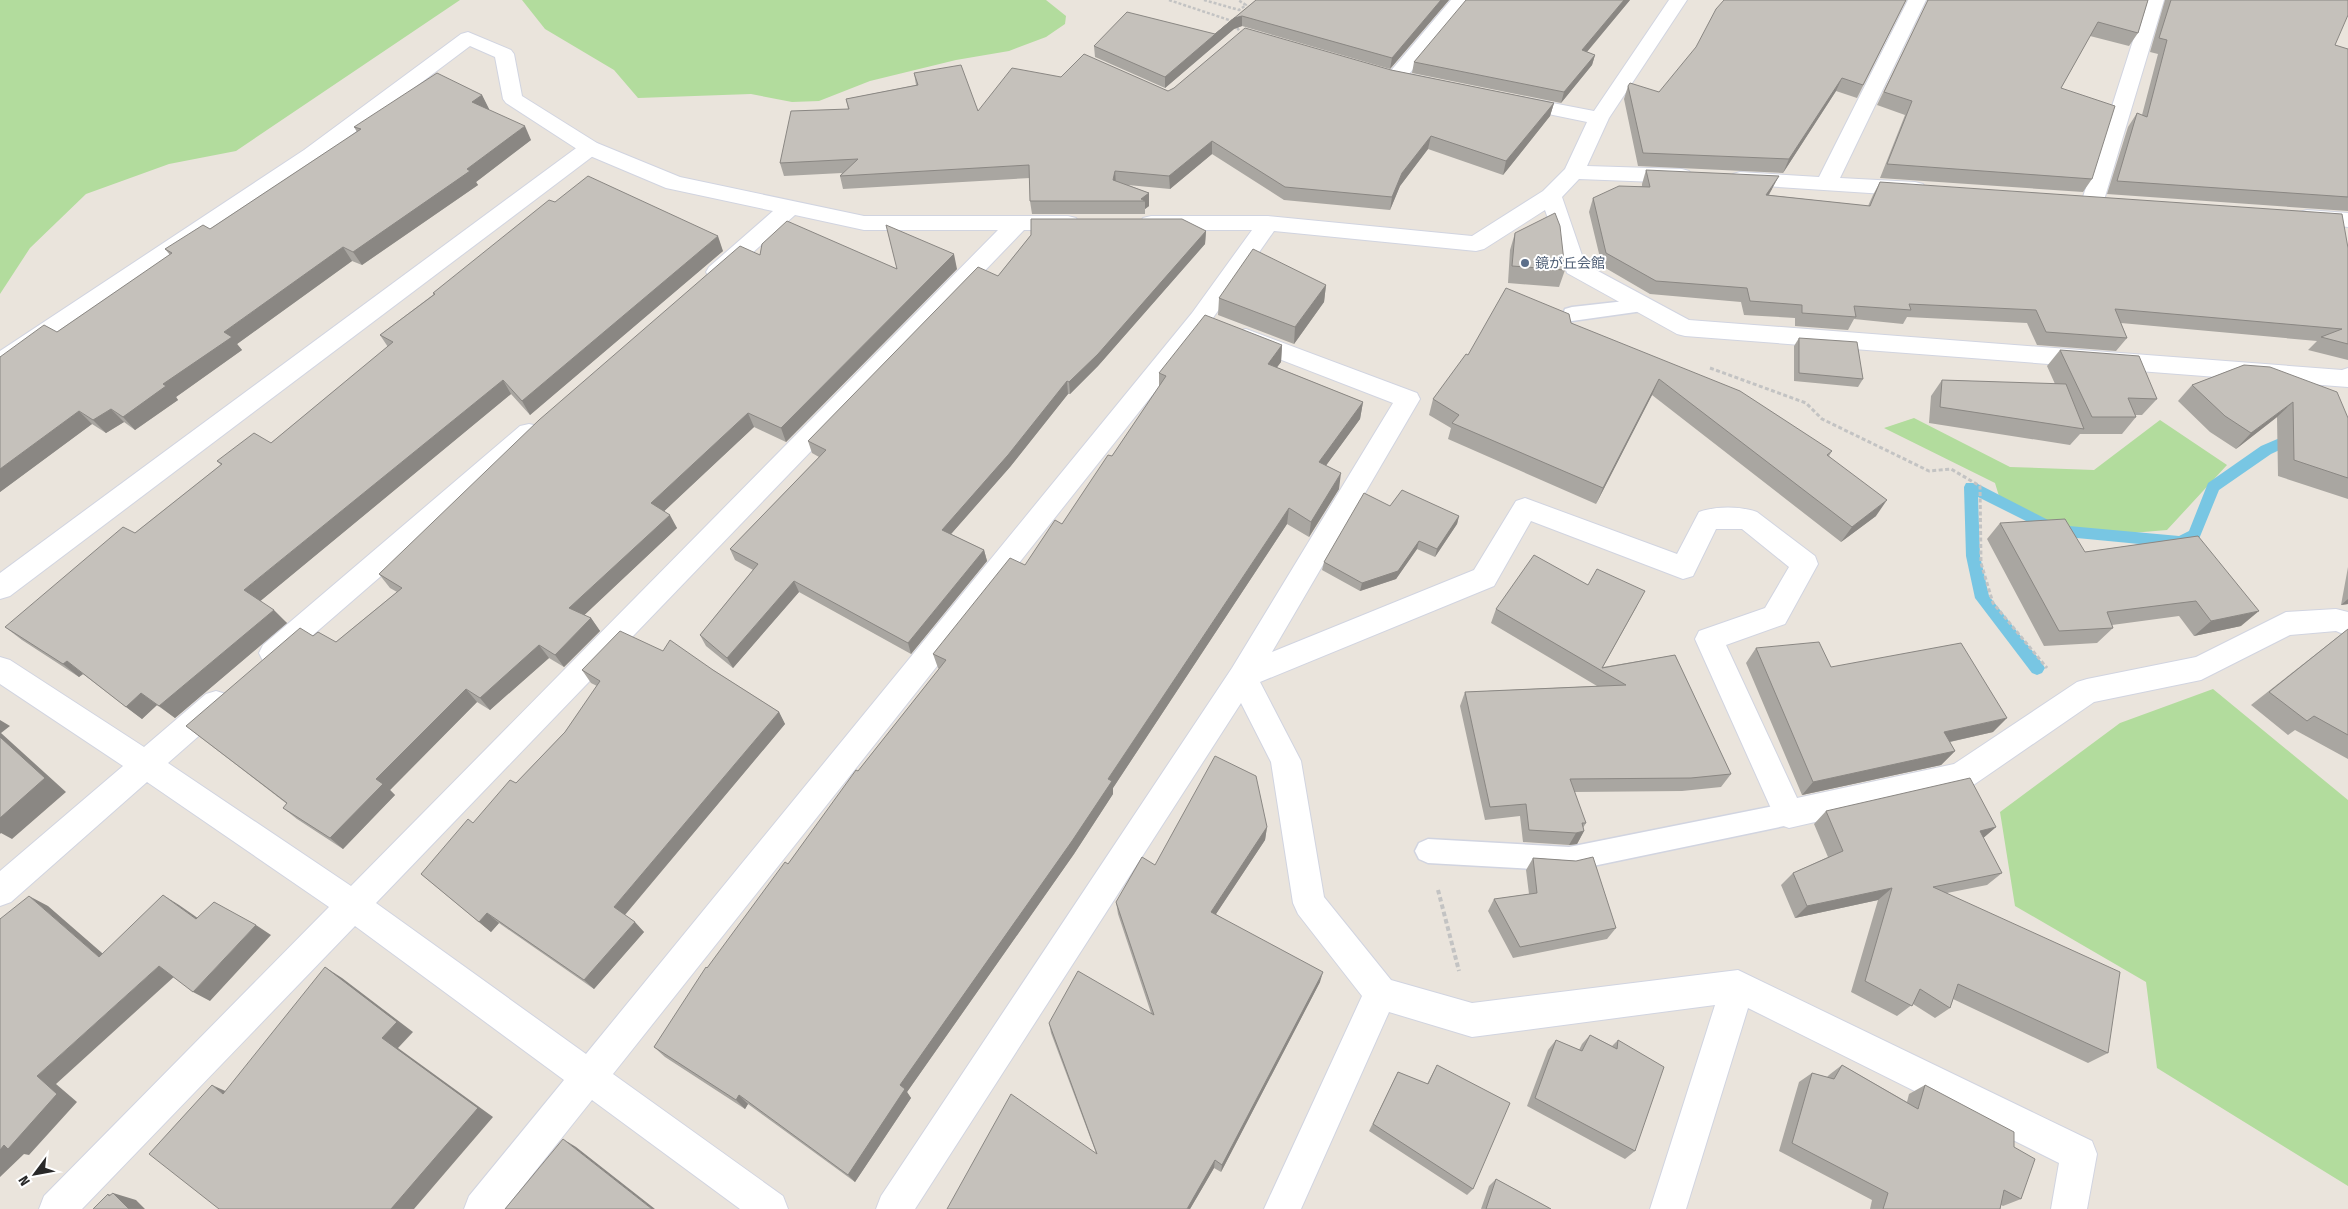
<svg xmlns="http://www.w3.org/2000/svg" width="2348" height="1209" font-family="'Fira Sans Condensed','Noto Sans JP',sans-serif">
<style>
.green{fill:#b2dc9d}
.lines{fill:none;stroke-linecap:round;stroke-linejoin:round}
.stream{fill:#78c6e3;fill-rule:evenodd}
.lane-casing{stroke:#d1d4e0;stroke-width:3}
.street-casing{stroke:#d1d4e0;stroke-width:2}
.secondary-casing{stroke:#d1d4e0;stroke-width:2}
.path-far2{stroke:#c3c3c3;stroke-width:2.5;stroke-dasharray:3 2;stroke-linecap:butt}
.path-far1{stroke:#c3c3c3;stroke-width:3;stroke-dasharray:4 2.5;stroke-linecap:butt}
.path{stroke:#c3c3c3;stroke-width:4;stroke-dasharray:4.5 3;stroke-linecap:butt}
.lane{fill:#fff;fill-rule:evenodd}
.street{fill:#fff;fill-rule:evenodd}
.secondary{fill:#fff;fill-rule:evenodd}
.wall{fill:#a9a6a1}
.shaded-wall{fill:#8a8783}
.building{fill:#c5c1bb;stroke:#8a8783}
.service-dot{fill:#5c6f8a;stroke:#fff;stroke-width:2}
.labels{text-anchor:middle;stroke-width:4;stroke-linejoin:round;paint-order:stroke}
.service-label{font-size:14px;fill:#4e5e75;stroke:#fff;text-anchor:start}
</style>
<rect width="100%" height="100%" fill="#eae4dc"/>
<path class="green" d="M0,0H460L236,151L169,164L86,194L30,248L0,294Z
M522,0H1046L1066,16L1065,24L1046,37L1009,51L956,60L870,81L819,101L792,102L751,94L638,98L614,70L545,29Z
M1914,418L2010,467L2094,470L2160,420L2227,465L2167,530L2096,536L2002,506L1995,483L1884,428Z
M2213,689L2348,800V1186L2157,1068L2146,982L2015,906L2000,812L2120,723Z"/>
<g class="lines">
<path class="stream" d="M2296,431L2301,432L2303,436L2301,440L2271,454L2219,490L2199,539L2181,548L2056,536L1978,497L1980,556L1989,596L2042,663L2045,668L2042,673L2037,675L2032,673L1975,598L1966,556L1964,487L1966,483H1976L2058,525L2179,536L2189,531L2208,483L2261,446Z"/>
<g class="lane-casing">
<path id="lane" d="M1643,299L1650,300L1652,305L1650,310L1572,321L1565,319L1563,314L1565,309L1572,307Z
M1789,803L1798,806L1802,814L1798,822L1789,825L1569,871L1428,863L1419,859L1415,851L1419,843L1428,839L1569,847Z"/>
</g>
<g class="street-casing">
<path id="street" d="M1451,0H1470L1409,74L1432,79L1435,83L1432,87L1425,89L1389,81L1386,77L1389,73Z
M1669,0H1687L1609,118L1587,166L1682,169L1689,171L1693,176L1689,181L1682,183L1579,179L1562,197L1585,264L1689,320L2342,370L2348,368V387L1685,336L1677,334L1567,273L1545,210L1484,249L1476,251L1274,231L1208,325L613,1074L783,1196L788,1209H740L592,1100L505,1209H464L469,1196L564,1080L355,926L82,1209H39L44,1196L329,907L147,782L11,902L0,906V871L123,766L0,684V657L10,660L144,747L206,694L216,691L226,694L230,703L226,712L168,763L351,886L998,230H864L795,215L725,277L717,280L709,277L706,272L709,267L773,211L666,188L583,153L506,103L503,99L495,57L470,46L318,160L8,369L0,372V351L304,150L461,34L468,32L511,50L514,54L522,96L597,143L680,177L864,216H1068L1076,218L1079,223L1076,228L1068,230H1024L376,903L586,1054L1192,313L1252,230H1151L1143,228L1140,223L1143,218L1151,216H1268L1472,236L1543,191L1565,169L1587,122L1509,106L1506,102L1509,98L1516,96L1594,111Z
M1908,0H1926L1840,178L1915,182L1923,184L1926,189L1923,194L1915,196L1733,184L1729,179L1733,174L1740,172L1819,177Z
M2146,0H2164L2104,200L2101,205L2093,207L2085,205L2082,200Z
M2307,210L2348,213V227L2299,222L2296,217L2299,212Z
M1246,329L1417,393L1420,399L1272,652L1474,570L1516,501L1525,498L1677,554L1699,512C1716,506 1740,506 1757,512L1815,556L1818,564L1785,624L1726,645L1797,798L1954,764L2077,682L2087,679L2196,657L2286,612L2336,609L2348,612V636L2336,631L2290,635L2201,680L2094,702L1972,786L1789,828L1778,824L1695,639L1699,631L1765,608L1789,567L1742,529H1716L1693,576L1683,579L1531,521L1494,586L1260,682L1301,761L1324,897L1391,980L1472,1003L1738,970L2092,1141L2097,1154L2087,1209H2051L2059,1163L1748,1008L1686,1209H1650L1715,1005L1472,1037L1389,1012L1301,1209H1264L1362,996L1298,914L1293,903L1271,762L1241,703L915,1209H876L881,1196L1232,668L1393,403L1238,343L1234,337L1238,331Z
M529,424L538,426L541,433L538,440L283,661L273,665L263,661L259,653L263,645L520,426Z"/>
</g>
<g class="secondary-casing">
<path id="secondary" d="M590,142L597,143L600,148L597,153L10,596L0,599V573L583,143Z"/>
</g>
<path class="path-far2" d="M1169,0L1232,21L1241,33
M1204,0L1239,10L1246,5L1238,0"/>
<path class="path-far1" d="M1710,368L1806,403L1822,419L1929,471L1951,469L1980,486L1981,563L1993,603L2047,668"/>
<path class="path" d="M1438,890L1459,971"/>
<use href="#lane" class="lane"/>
<use href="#street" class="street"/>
<use href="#secondary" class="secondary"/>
</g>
<path class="wall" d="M1256,0H1449L1390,69L1242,26L1234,29L1165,88L1095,57L1094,46L1215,34Z
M1630,0L1587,52L1595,55L1592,65L1561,103L1412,73L1414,62Z
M1906,0L1857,98L1836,91L1783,173L1638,166L1624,99L1628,86L1659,92Z
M1927,0H2148L2138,33L2129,46L2090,36L2061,88L2092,179L2083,192L1880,178L1905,115L1877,105L1928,1Z
M2165,0H2348L2335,45L2348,49V211L2107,194L2128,127L2137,113L2142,115L2158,54L2150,52Z
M1391,70L1554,103L1550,116L1503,175L1428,149L1400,186L1390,210L1284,200L1212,154L1170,189L1128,185L1149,193V206L1145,209V214H1032L1030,201V178L843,189L840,176L842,173L784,176L780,163L848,109L846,99L916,85L914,73L978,111L1061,77L1168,91Z
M482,95L489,109H488L531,140L476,182L478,185L362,265L352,261L237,344L242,350L176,397L178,400L135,430L124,422L106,433L92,424L0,492V357L57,332L170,255L165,249L210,229L357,132L354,127Z
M1646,170L1772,189L1769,195L1868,206L1873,195L1880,182L2348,248V360L2308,350L2317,341L2121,323L2127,338L2116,351L2037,345L2027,323L1907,317L1903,324L1854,319L1848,330L1795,326V318L1744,315L1741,302L1650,294L1602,266L1589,212L1593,198L1642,186V184Z
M555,202L723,251L530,415L511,394L260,601L287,623L175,718L157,705L142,719L83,674L79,677L22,640L5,627L135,533L221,465L217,461L271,443L388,347L380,335L434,294L433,293Z
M1206,231L1205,244L1098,366L1070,394H1068L1010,467L951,534L984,550L987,561L911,654L799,592L733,668L706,646L700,635L753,570L735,560L730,549L819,457L812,453L808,441L998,276L1031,235Z
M1515,233L1565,270L1559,287L1508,283L1510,250Z
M760,255L896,269H957L786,442L754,427L664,511L677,528L584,615L591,618L600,631L564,667L549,658L490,710L477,702L390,790L395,795L343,849L297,819L283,808L287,804L186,726L313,636L336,642L397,592L390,588L379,574Z
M1326,285L1324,302L1294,344L1218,315L1219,298Z
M1571,323L1832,451L1829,456L1876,516L1841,542L1652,395L1596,504L1448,439L1451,428L1429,415L1433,399L1468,355Z
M1799,338L1863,379L1858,387L1794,381V346Z
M1282,345L1281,362L1276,367L1363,402L1360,419L1326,465L1339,489L1309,537L1287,524L1113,788V794L1074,854L907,1092L911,1098L855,1182L748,1104L745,1109L665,1057L654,1047L707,968L788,864L858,771L939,669L938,668L933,654L1025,565L1062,524L1112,456L1159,387V373Z
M2060,350L2157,399L2142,415H2135L2136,417L2122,434H2080L2070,445L1929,423L1931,396L1942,380L2055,384L2047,366Z
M2244,365L2348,418V499L2278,476L2277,417L2236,449L2210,432L2178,401L2192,385Z
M1390,506L1459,516L1457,524L1435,557L1417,549L1396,579L1360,591L1322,570L1324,562Z
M2000,523L2085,552L2198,536L2241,626L2194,636L2179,616L2112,625L2113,628L2097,643L2044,646L1987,539Z
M2348,567V604L2341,605Z
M1588,585L1637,606L1603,667L1675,655L1731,774L1721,787L1682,791L1574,792L1586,823L1583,828L1584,831L1577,844L1569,845L1523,842L1520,816L1485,820L1460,706L1465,692L1597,686L1491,623L1496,609Z
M2348,629V759L2295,730L2288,735L2251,705Z
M1756,648L1831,667L1993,732L1950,742L1955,751L1941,765L1802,795L1746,663Z
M663,651L713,670L779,712L785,724L625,915L644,932L594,989L499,923L491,932L421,874L473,823L516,783L565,732L597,686L591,683L582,670Z
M1826,811L1996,827L1983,838L2002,873L1987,885L1947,893L2108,1053L2088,1063L1953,999L1950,1008L1935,1018L1913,1004L1897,1016L1851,992L1878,900L1795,918L1781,885L1793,873L1828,857L1814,824Z
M1267,827L1265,840L1216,914L1320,982L1221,1172L1214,1168L1190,1209L1096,1153L1051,1033L1049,1023L1151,1013L1118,914L1116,902L1155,865Z
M1533,858L1576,861L1616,928L1607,939L1513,958L1488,911L1494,899L1529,894L1526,870Z
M1590,1035L1612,1046L1618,1040L1635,1151L1625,1159L1527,1106L1548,1050L1556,1040L1579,1050L1582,1044Z
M1437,1065L1473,1189L1467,1195L1369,1131L1398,1072L1427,1084Z
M1842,1065L1907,1102L1909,1094L1925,1085L2014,1147L2021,1199L2003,1206L2001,1205L2000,1209H1870L1872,1200L1779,1151L1799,1082L1812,1073L1827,1077L1829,1075Z
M1496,1179L1551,1209H1481L1489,1186Z"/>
<path class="shaded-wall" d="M1441,0H1449L1390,69L1392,58Z
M1624,0H1630L1580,60L1582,50Z
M1242,16V26L1234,29L1165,88V77L1234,18Z
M1595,55L1592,65L1561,103L1564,92Z
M1842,78L1836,91L1783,173L1789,159Z
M482,95L489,109L479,116L472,102Z
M1554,103L1550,116L1503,175L1506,161Z
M525,126L531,140L476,182L478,185L362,265L353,252L467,169Z
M1431,136L1428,149L1400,186L1390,210L1392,197L1402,173Z
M1212,141V154L1170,189L1169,176Z
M1115,171L1116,184L1113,180Z
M1779,176L1772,189L1760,208L1766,195Z
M1149,193V206L1145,209V201L1141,199Z
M1206,231L1205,244L1098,366L1070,394L1069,382Z
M718,236L723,251L530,415L522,401Z
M343,247L352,261L237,344L242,350L176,397L178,400L135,430L123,417L163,384L224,332Z
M954,254L957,269L786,442L781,428Z
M1326,285L1324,302L1294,344L1295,327Z
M1282,345L1281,362L1267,381L1268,364Z
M1659,379L1652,395L1596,504L1603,488Z
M503,380L511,394L258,603L244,590Z
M1067,381L1068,394L1010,467L944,542L942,530Z
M1363,402L1360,419L1317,478L1319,462Z
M2293,402L2277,417L2236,449L2251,433Z
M111,409L124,422L106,433L93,420Z
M79,411L92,424L0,492V469Z
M748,413L754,427L658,517L651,503Z
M1341,473L1339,489L1309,537L1311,522Z
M1887,500L1876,516L1841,542L1852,527Z
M1289,508L1287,524L1113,788V794L1074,854L907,1092L911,1098L855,1182L848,1175L900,1085L1108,779Z
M670,515L677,528L577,622L569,608Z
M1459,516L1457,524L1435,557L1437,549Z
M1419,541L1417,549L1396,579L1360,591L1362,583Z
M984,550L987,561L911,654L908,643Z
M794,581L799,592L733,668L727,658Z
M2348,599V604L2341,605Z
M274,610L287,623L175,718L159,706Z
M2259,611L2241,626L2194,636L2211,621Z
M591,618L600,631L564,667L555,655Z
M539,645L549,658L490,710L480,698Z
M67,661L83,674L79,677L63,664Z
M466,689L477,702L390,790L395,795L343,849L330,838L376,779Z
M141,693L157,705L142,719L126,707Z
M779,712L785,724L623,917L614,907Z
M2007,718L1993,732L1931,746L1944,732Z
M0,720L10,726L1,733L66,792L12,839L1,833L0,834Z
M1955,751L1941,765L1802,795L1813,782Z
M1267,827L1265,840L1210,923L1211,912Z
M1996,827L1981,840L1980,831Z
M1584,831L1577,844L1569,845L1576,833Z
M1892,888L1878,900L1795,918L1807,906Z
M163,895L179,905L212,928L196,919Z
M29,896L48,906L117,966L99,957Z
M487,913L499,923L491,932L479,922Z
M635,922L644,932L594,989L584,980Z
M256,925L271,935L210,1001L193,992Z
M159,966L176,975L56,1084L77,1102L29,1155L24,1154L0,1177V1150L37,1076Z
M325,967L342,978L413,1032L398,1048L493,1117L414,1209H391L382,1038Z
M1323,972L1320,982L1221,1172L1222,1165Z
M212,1085L232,1094H223Z
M739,1095L748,1104L745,1109L736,1100Z
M563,1139L576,1147L655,1209H652Z
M1215,1160L1214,1168L1190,1209H1187Z
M113,1193L136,1200L145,1209H129L108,1194L117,1197Z"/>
<path class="building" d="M1256,0H1441L1392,58L1242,16L1234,18L1165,77L1094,46L1127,12L1215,34Z
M1466,0H1624L1582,50L1595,55L1564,92L1414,62Z
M1724,0H1906L1863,85L1842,78L1789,159L1643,153L1628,86L1630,83L1659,92L1696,47L1716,9Z
M1928,0H2148L2138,33L2098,22L2061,88L2115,106L2092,179L1887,164L1912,101L1884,92Z
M2171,0H2348V15L2335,45L2348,49V197L2117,181L2137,113L2147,117L2167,40L2159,38Z
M1245,28L1391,70L1554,103L1506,161L1431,136L1402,173L1392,197L1285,187L1212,141L1169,176L1115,171L1113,180L1149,193L1141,199L1145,201H1030L1029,165L840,176L858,159L780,163L791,111L849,109L846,99L918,85L914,73L961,65L978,111L1012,68L1061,77L1084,54L1168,91L1174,88Z
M437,73L482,95L472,102L525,126L467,169L470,171L353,252L343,247L224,332L232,337L163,384L166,386L123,417L111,409L93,420L79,411L0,469V357L44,325L57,332L172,253L165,249L203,225L210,229L361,129L354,127Z
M1646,170L1779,176L1766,195L1870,206L1880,182L2342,214L2348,248V344L2321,337L2342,329L2115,309L2127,338L2046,332L2036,310L1909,304L1911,310L1854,306L1856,317L1802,313V305L1750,301L1747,288L1656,281L1606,253L1593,198L1619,186L1650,187Z
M588,176L718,236L522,401L503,380L244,590L274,610L159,706L141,693L126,707L67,661L63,664L5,627L123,527L135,533L222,464L217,461L254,433L271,443L393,342L380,335L435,294L433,293L549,200L555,202Z
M1555,213L1560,226L1565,270L1512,266L1515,233Z
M1031,219H1182L1206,231L1098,354L1069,382L1067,381L1008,455L942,530L984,550L908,643L794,581L727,658L700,635L758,564L730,549L826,450L808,441L978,267L998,276L1031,235Z
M787,221L897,269L886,225L954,254L781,428L748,413L651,503L670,515L569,608L591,618L555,655L539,645L480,698L466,689L376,779L383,784L330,838L283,808L287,803L186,726L300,628L313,636L318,632L336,642L402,588L379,574L539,420L740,246L760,255L762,244Z
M1253,249L1326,285L1295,327L1219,298Z
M1506,288L1569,314L1571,323L1740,391L1832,451L1827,455L1887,500L1852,527L1659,379L1603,488L1452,423L1459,415L1433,399L1466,354L1468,355Z
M1205,315L1282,345L1268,364L1363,402L1319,462L1341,473L1311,522L1289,508L1108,779L1112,781L1072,841L900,1085L905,1089L848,1175L739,1095L736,1100L654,1047L706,967L707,968L785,862L788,864L856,770L858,771L946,660L933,654L1010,558L1025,565L1055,520L1062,524L1108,455L1112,456L1166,376L1159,373Z
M1799,338L1857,342L1863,379L1799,373Z
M2060,350L2139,356L2157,399L2128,398L2136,417H2092Z
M2244,365L2270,367L2337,392L2348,418V478L2294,460L2293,402L2251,433L2225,416L2192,385Z
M1942,380L2066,384L2084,429L1940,407Z
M1402,490L1459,516L1437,549L1419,541L1398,571L1362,583L1324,562L1364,493L1390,506Z
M2065,519L2085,552L2198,536L2259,611L2211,621L2196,601L2107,612L2113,628L2059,631L2000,523Z
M1534,555L1588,585L1597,569L1645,591L1602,668L1675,655L1731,774L1691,778L1570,779L1586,823H1582L1584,831L1576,833L1529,830L1526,804L1490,807L1465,692L1626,685L1496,609Z
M2348,629V735L2314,716L2307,721L2269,692Z
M620,631L663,651L670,640L713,670L779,712L614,907L635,922L584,980L487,913L479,922L421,874L468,819L473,823L510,780L516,783L565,732L600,681L582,670Z
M1819,642L1831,667L1961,643L2007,718L1944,732L1955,751L1813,782L1756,648Z
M0,737L45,778L0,818Z
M1215,756L1256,776L1267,827L1211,912L1323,972L1222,1165L1215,1160L1187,1209H947L1011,1094L1097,1154L1049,1023L1078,971L1154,1015L1116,902L1142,857L1155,865Z
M1970,778L1996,827L1980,831L2002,873L1933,887L2120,972L2108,1053L1958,984L1950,1008L1920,989L1912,1006L1865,981L1892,888L1807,906L1793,873L1843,851L1826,811Z
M1593,857L1616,928L1520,947L1494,899L1537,893L1533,858L1576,861Z
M163,895L196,919L214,902L256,925L193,992L159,966L37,1076L57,1094L8,1149L4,1145L0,1150V919L29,896L99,957Z
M325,967L397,1022L382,1038L478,1108L391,1209H219L149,1154L212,1085L223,1094Z
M1590,1035L1617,1049L1618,1040L1664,1067L1635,1151L1535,1098L1556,1040L1582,1051Z
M1437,1065L1510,1103L1473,1189L1373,1124L1398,1072L1428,1084Z
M1842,1065L1918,1109L1925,1085L2014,1132V1147L2035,1159L2021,1199L2004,1190L2000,1209H1883L1888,1193L1792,1143L1812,1073L1834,1079Z
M563,1139L652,1209H505Z
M1496,1179L1551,1209H1486Z
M113,1193L129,1209H93L108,1194L109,1196Z"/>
<circle class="service-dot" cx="1525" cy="263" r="5"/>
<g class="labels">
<g class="service-label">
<text x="1535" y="268">鏡が丘会館</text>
</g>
</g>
<g transform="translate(35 1174) rotate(238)" stroke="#ffffff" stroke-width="4" paint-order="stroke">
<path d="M0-4L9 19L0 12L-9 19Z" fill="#292929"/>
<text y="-8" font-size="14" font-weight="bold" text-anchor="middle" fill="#292929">N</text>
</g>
</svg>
